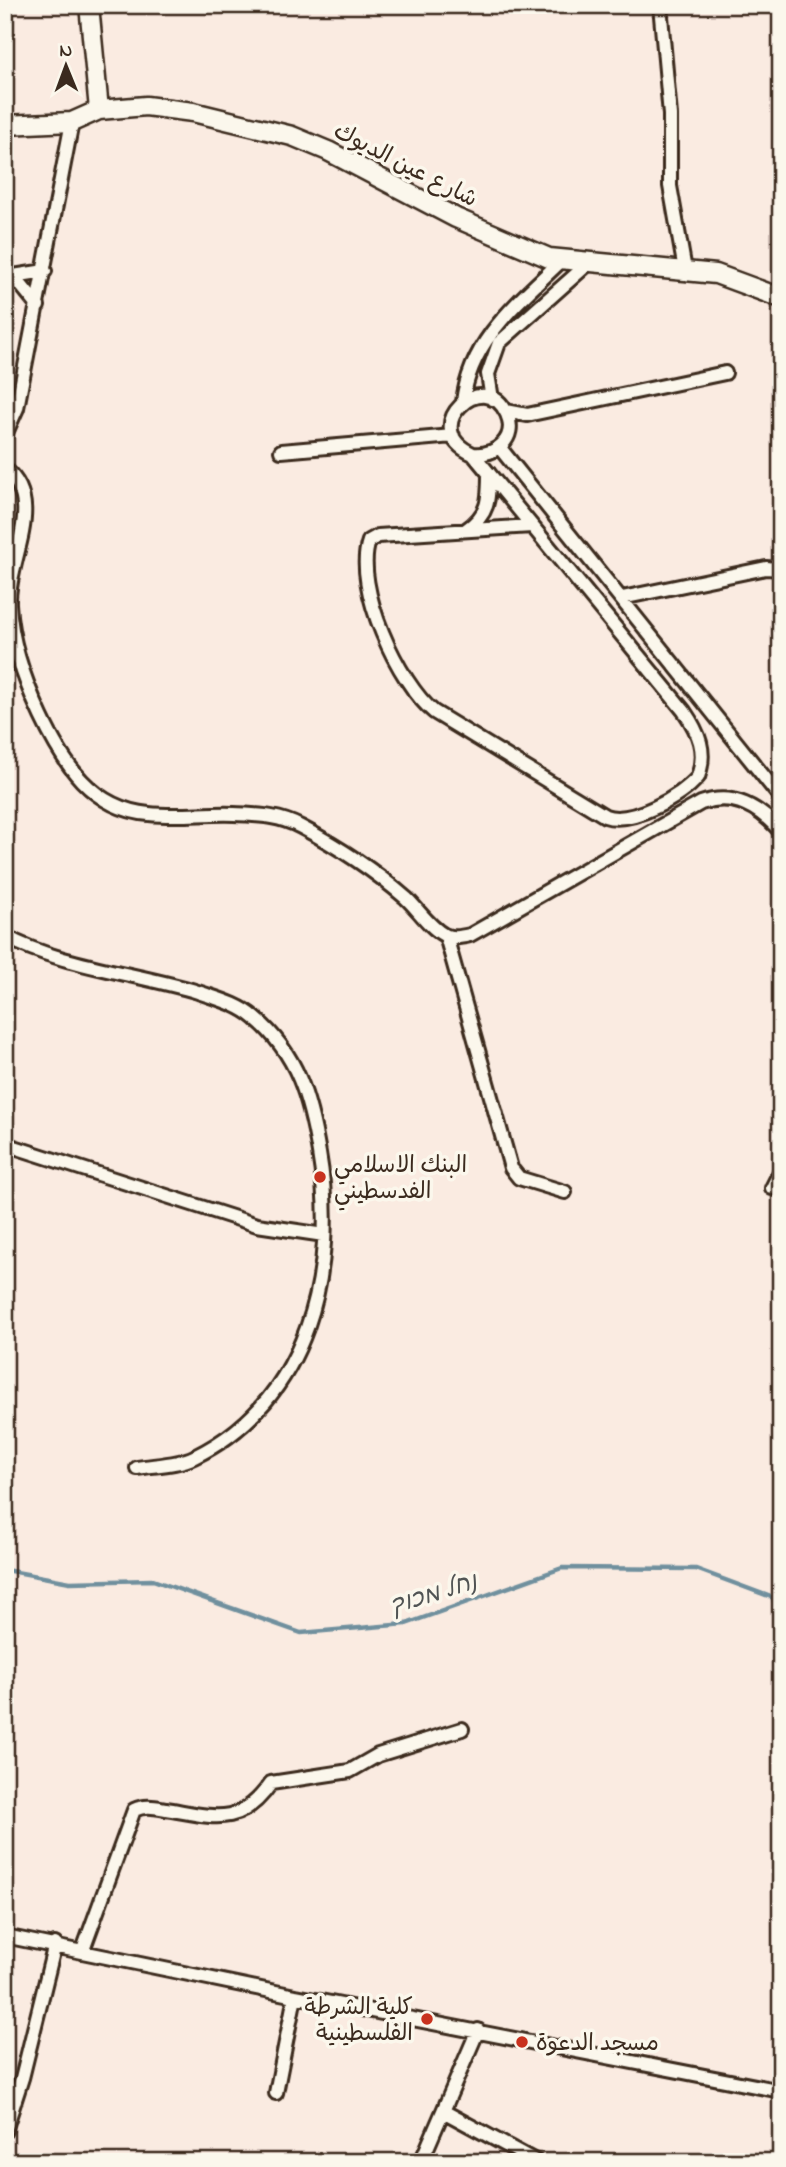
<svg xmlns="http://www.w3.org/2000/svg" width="786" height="2167" font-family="'Indie Flower','Playpen Sans Arabic','Playpen Sans Hebrew',sans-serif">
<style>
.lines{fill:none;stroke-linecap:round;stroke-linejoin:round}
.stream{stroke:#70909e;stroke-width:4.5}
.street-casing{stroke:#3b2a1e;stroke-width:18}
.secondary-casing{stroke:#3b2a1e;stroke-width:23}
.street{stroke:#fbf7ec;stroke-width:12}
.secondary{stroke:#fbf7ec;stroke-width:18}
.poi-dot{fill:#c8321e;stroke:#fbf7ec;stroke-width:2.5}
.labels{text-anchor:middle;stroke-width:7;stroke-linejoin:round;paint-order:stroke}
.street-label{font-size:23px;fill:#3b2a1e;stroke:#fbf7ec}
.poi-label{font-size:23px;fill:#3b2a1e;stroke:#fbf7ec;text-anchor:start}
.water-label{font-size:24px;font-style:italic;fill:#515454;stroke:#fbf7ec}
</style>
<rect width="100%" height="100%" fill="#faebe1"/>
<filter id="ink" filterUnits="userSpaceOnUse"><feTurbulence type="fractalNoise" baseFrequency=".0143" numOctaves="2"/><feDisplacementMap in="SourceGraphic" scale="14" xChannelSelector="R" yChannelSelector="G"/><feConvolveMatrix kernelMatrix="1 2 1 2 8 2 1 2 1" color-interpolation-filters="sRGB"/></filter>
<g filter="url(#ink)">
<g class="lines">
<path class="stream" d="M5,1570L70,1582L153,1580L301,1633L406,1624L562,1568L696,1569L771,1597L781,1610"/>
<g class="street-casing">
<path id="street" d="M660,5L670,115V186L685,270
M5,277L21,285L38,306
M7,277L45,271
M492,399L488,374L499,343L590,262
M463,402C470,339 520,301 563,259
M506,411L527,415L725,373
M5,435L17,408L72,122
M500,448L781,798
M281,451L453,436
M473,454C495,456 518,439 507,414C486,365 415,428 473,454L684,711C699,733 707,751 698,777C681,797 631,825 605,816L434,712C399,684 353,586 369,541L378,536L532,526
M5,469C47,503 7,560 9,604C11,642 25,682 41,716C63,763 92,809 149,814C177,817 206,813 234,814C257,815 279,815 301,827C337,846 375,871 406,898C418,909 429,927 444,935C453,939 461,937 470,935L701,803C734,792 759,807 781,832
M466,530C489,514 489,500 489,473
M622,598L766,568L781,569
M5,936C56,965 140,974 198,992C218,999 239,1004 255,1018C298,1054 310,1100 319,1153C339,1269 309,1401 194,1457C178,1465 154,1465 137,1468
M446,936L511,1168L519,1178L565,1192
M5,1144L257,1225L324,1235
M772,1188L781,1170
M5,1936L295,1996L276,2093
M83,1950L134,1810C145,1805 154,1807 166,1809C214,1817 240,1828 271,1783L350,1771L378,1755L462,1729
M295,1996L781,2091
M443,2111L537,2162
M5,2131L22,2078L55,1944
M421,2162L478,2030"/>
</g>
<g class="secondary-casing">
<path id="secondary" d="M89,5L99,110
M5,125L72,122L99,110L146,106L193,112L292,136L328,151L456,218L549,258L716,274L781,298"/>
</g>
<use href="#street" class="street"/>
<use href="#secondary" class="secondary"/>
</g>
</g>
<g class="poi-dot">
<circle cx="320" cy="1177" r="7"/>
<circle cx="427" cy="2019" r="7"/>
<circle cx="522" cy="2042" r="7"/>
</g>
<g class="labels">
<g class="street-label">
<text transform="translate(406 164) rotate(27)" y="8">شارع عين الديوك</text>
</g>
<g class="poi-label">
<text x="334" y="1172">البنك الاسلامي<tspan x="334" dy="26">الفدسطيني</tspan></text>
<text x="413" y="2014" text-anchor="end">كلية الشرطة<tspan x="413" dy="26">الفلسطينية</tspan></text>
<text x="536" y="2050">مسجد الدعوة</text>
</g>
<g class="water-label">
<text transform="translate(433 1593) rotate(-17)" y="8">נחל מכוך</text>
</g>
</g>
<rect width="786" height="2167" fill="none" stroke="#fbf7ec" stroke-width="28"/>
<rect x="14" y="14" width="758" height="2139" fill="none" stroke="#3b2a1e" stroke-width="2.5" filter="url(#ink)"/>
<g transform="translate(66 66) rotate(359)" stroke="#fbf7ec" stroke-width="5" paint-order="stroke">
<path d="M0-5L12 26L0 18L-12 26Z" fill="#3b2a1e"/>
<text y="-10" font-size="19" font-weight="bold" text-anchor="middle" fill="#3b2a1e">N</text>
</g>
</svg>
